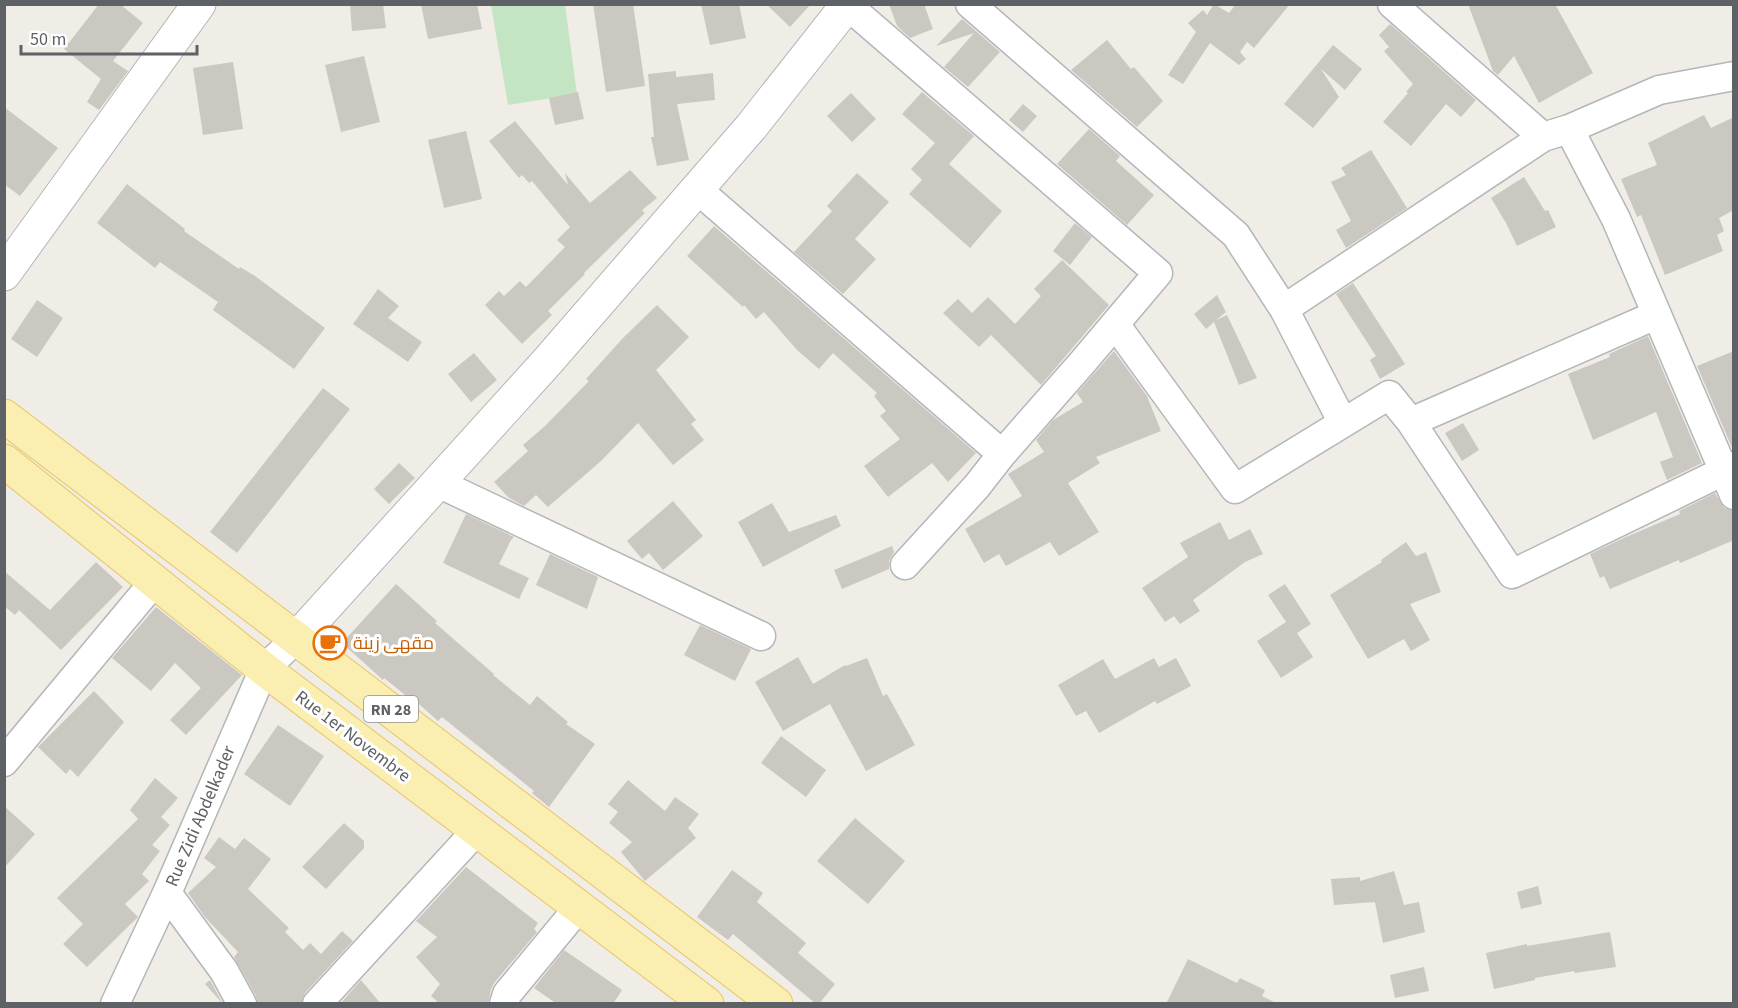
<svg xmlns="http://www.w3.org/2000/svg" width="1738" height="1008" font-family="'Source Sans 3',Cairo,sans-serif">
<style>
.green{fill:#c4e5c4}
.building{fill:#cbc8c2}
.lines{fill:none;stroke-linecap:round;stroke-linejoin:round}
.street-casing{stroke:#b3b6ba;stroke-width:31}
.secondary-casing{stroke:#b2b5ba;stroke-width:35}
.primary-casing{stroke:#eac465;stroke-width:35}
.street{stroke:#fff;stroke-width:28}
.secondary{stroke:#fff;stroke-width:33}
.primary{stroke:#faeeb0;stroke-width:33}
.labels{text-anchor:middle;stroke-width:6;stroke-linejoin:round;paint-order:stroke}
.shield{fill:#fff;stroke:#8e9093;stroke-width:1.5}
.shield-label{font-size:16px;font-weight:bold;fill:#5e6165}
.food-label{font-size:18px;fill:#c56008;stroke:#fff;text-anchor:start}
.street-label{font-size:18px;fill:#5e6165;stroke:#fff}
</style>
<rect width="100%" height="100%" fill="#efede6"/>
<path class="green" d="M491,5H565L577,94L508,105Z"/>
<path class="building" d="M99,4H120L143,23L113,61L128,71L99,110L87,102L101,79L64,49Z
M350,4H383L386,28L352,31Z
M421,4H477L482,29L428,39Z
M593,4H633L645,86L606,92Z
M701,4H739L746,38L710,45Z
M766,4H811L790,27Z
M889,4H924L933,29L910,38L897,26Z
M1214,4L1229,13L1236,4H1290L1254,48L1247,42L1240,52L1246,59L1239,65L1210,43L1183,84L1168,75L1196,32L1188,23L1203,10L1207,15Z
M1468,4H1555L1593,73L1539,103L1514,56L1498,75L1493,71Z
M962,19L1000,52L968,87L944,67L974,33L936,46Z
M1390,24L1476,100L1461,117L1446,104L1411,146L1383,122L1408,93L1406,92L1413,84L1384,51L1389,47L1379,35Z
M1107,40L1131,69L1134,67L1163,101L1137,127L1071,70Z
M1333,45L1362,69L1345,90L1321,69L1339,97L1313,128L1284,104Z
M364,56L380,122L341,132L325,65Z
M233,62L243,129L203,135L193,68Z
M676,71V77L713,73L715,100L677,104L689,160L657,166L651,137H654L648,74Z
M578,92L584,119L555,125L549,98Z
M922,92L974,136L949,164L1002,211L970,248L909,194L922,180L911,169L935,143L902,114Z
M851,93L876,119L852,142L827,116Z
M1023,104L1037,116L1023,132L1009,120Z
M4,107L58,148L20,196L4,184Z
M1704,115L1711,128L1734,117V210L1719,218L1724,231L1717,235L1723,251L1665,275L1641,215L1637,217L1621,179L1657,165L1648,143Z
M515,121L568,185L565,173L590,203L630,170L657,198L642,210L645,213L584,273L585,274L548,311L552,315L522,344L485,305L499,291L504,296L520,281L526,287L565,247L557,240L570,227L532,181L529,183L522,175L519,178L489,141Z
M1089,129L1120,156L1116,161L1154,195L1127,225L1057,164Z
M466,131L482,199L444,208L428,140Z
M1371,150L1407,208L1346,248L1336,230L1351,221L1331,182L1346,175L1341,168Z
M857,173L889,202L855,239L876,259L843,294L794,252L832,211L827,206Z
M1524,177L1545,211L1548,210L1556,227L1517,246L1506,223L1491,198Z
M127,184L185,229L184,231L239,269L240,267L255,276L325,328L294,369L213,310L218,302L160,262L155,268L97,223Z
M1075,223L1092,237L1070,265L1053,251Z
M714,226L976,453L948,482L932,463L888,497L864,466L900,439L880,416L886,411L874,396L877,393L833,353L819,369L797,350L764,312L756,319L744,305L743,307L687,256Z
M1062,260L1109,305L1041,385L991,335L979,347L943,313L958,299L972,313L988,297L1015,324L1041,296L1034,289Z
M1353,283L1405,364L1380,379L1370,360L1376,356L1336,294Z
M378,289L399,306L388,318L422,342L408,362L353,324Z
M1217,295L1226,312L1216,320L1227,315L1257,378L1239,385L1214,322L1206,329L1194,314Z
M37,300L63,318L37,357L11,339Z
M657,305L689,337L656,370L696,420L691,424L704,440L673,465L638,423L601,461L548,507L536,495L524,506L509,498L494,482L528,451L523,445L545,426L589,381L586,379L622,339Z
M1648,336L1702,463L1667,480L1660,462L1673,457L1656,412L1593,440L1568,374L1610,357L1609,354Z
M1114,351L1147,396L1161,431L1096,457L1100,463L1068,483L1099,532L1059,556L1050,542L1006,566L999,554L984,563L965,529L1022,496L1008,474L1044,452L1036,440L1053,420L1083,402L1077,393Z
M1734,351V450H1733L1697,366Z
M474,353L497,380L471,402L448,374Z
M323,388L350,409L237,553L210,532Z
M1463,423L1479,450L1462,461L1445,433Z
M399,463L415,478L389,504L374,489Z
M1715,493L1724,508L1734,511V540L1680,563L1679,560L1610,589L1604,576L1600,578L1590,554L1626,537L1680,514L1679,511Z
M673,501L703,536L663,570L649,553L642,559L627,541Z
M772,503L789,532L836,515L841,526L763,567L738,522Z
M466,514L514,537L511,540L499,564L529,578L519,599L443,563Z
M1220,522L1229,540L1250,529L1263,554L1245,562L1193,600L1200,611L1180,624L1174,616L1165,622L1142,588L1188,557L1180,543Z
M1406,542L1416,556L1426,552L1441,592L1410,604L1430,640L1411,651L1404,639L1368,659L1330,595L1382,562L1381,560Z
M892,546L894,552L889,561V569L842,589L834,570Z
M550,554L598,577L587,609L536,585Z
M96,562L123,587L61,650L19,610L15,615L4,606V571L50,610Z
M396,584L437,621L435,623L494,674L493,675L530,705L537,696L568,722L566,724L595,744L549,807L532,793L534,791L442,717L438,721L410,696L409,698L384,678L383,680L342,643Z
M1285,584L1311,624L1297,633L1313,657L1281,678L1257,641L1286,622L1268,595Z
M156,607L242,675L186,735L170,720L201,688L175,663L151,691L112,658Z
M700,625L751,649L735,681L684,655Z
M798,657L813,684L845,665L846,666L867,658L883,696L887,694L915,745L866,771L830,704L783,731L755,682Z
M1154,658L1159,667L1176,658L1191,686L1157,704L1155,701L1099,733L1086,711L1076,716L1058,685L1103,659L1115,679Z
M94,691L124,722L78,777L70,769L66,774L38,747Z
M278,725L324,756L290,806L244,774Z
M781,736L826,770L806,797L761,763Z
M155,778L178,798L161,817L170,825L152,845L160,851L142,874L149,881L125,904L138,917L87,967L63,944L83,924L57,898L138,819L130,810Z
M628,780L665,811L675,797L699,814L688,828L696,838L645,881L621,852L632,842L609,823L618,812L608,804Z
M4,806L35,834L4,868Z
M855,818L905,861L868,904L817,861Z
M344,823L364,841V848L326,889L302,867Z
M219,837L235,849L244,838L271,859L248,889L289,928L285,932L303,950L310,943L321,954L342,931L353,941L305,993L301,1004H258L256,996L234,957L238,952L204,916L188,893L216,867L204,858Z
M466,867L538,923L534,929L537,932L494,983L491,989L488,1004H440L431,996L440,984L416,957L437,937L416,921Z
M732,870L763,893L757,902L806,943L798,953L835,984L819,1004H816L733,934L728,940L697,917Z
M1394,871L1404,905L1419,902L1425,932L1383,943L1375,902L1334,905L1331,879L1360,877V881Z
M1538,886L1542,904L1521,909L1517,892Z
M1610,932L1616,967L1575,973L1574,971L1535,978V980L1494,989L1486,953L1527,944V946Z
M564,950L622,990L613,1004H557L534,988Z
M1188,959L1237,983L1240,978L1265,990L1262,996L1278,1004H1166Z
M1424,967L1429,991L1395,998L1390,975Z
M210,980L223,1004L205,984Z
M361,980L381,1004H340Z"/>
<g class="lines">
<g class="street-casing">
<path id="street" d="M970,4L1236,235L1284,309L1343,423
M1392,4L1543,137
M847,5L1158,273L1082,363L1002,454L977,486L905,565
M1569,129L1616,219L1734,495
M697,189L1002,454
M1284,309L1543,137L1569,129L1659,90L1734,76
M1115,324L1235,489L1389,395L1411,422L1512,574L1734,466
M1411,422L1656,315
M438,483L761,636
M4,762L154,582
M167,893L224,971L242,1004
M115,1004L167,893L264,669L297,638
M317,1004L477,830
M504,1004L507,994L579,907"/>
</g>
<g class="secondary-casing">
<path id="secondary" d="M4,274L199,4
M297,638L547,362L751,127L848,4"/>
</g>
<g class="primary-casing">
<path id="primary" d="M4,416L776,1004
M4,461L264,669L707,1004"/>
</g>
<use href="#street" class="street"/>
<use href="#secondary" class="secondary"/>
<use href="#primary" class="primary"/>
</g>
<defs>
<g id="cafe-ring" transform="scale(1.725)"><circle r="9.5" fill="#fff" stroke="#e8710a" stroke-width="1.5"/><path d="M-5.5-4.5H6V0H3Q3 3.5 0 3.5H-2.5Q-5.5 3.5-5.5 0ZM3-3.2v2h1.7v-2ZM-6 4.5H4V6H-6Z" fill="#e8710a"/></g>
</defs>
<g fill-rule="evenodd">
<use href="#cafe-ring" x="330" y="643"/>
</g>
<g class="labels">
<rect class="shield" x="364" y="696" width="54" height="26" rx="4.5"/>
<g class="shield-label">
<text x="391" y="715">RN 28</text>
</g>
<g class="food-label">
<text x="353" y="649">مقهى زينة</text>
</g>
<g class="street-label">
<text transform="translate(353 736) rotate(37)" y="6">Rue 1er Novembre</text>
<text transform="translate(200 816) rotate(-67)" y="6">Rue Zidi Abdelkader</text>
</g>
</g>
<rect width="1738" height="1008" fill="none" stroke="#5e6165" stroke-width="12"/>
<path d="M21 45v9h176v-9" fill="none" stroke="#5e6165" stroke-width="3"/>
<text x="30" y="45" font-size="18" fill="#5e6165" stroke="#ffffff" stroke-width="4.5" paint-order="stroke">50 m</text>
</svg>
